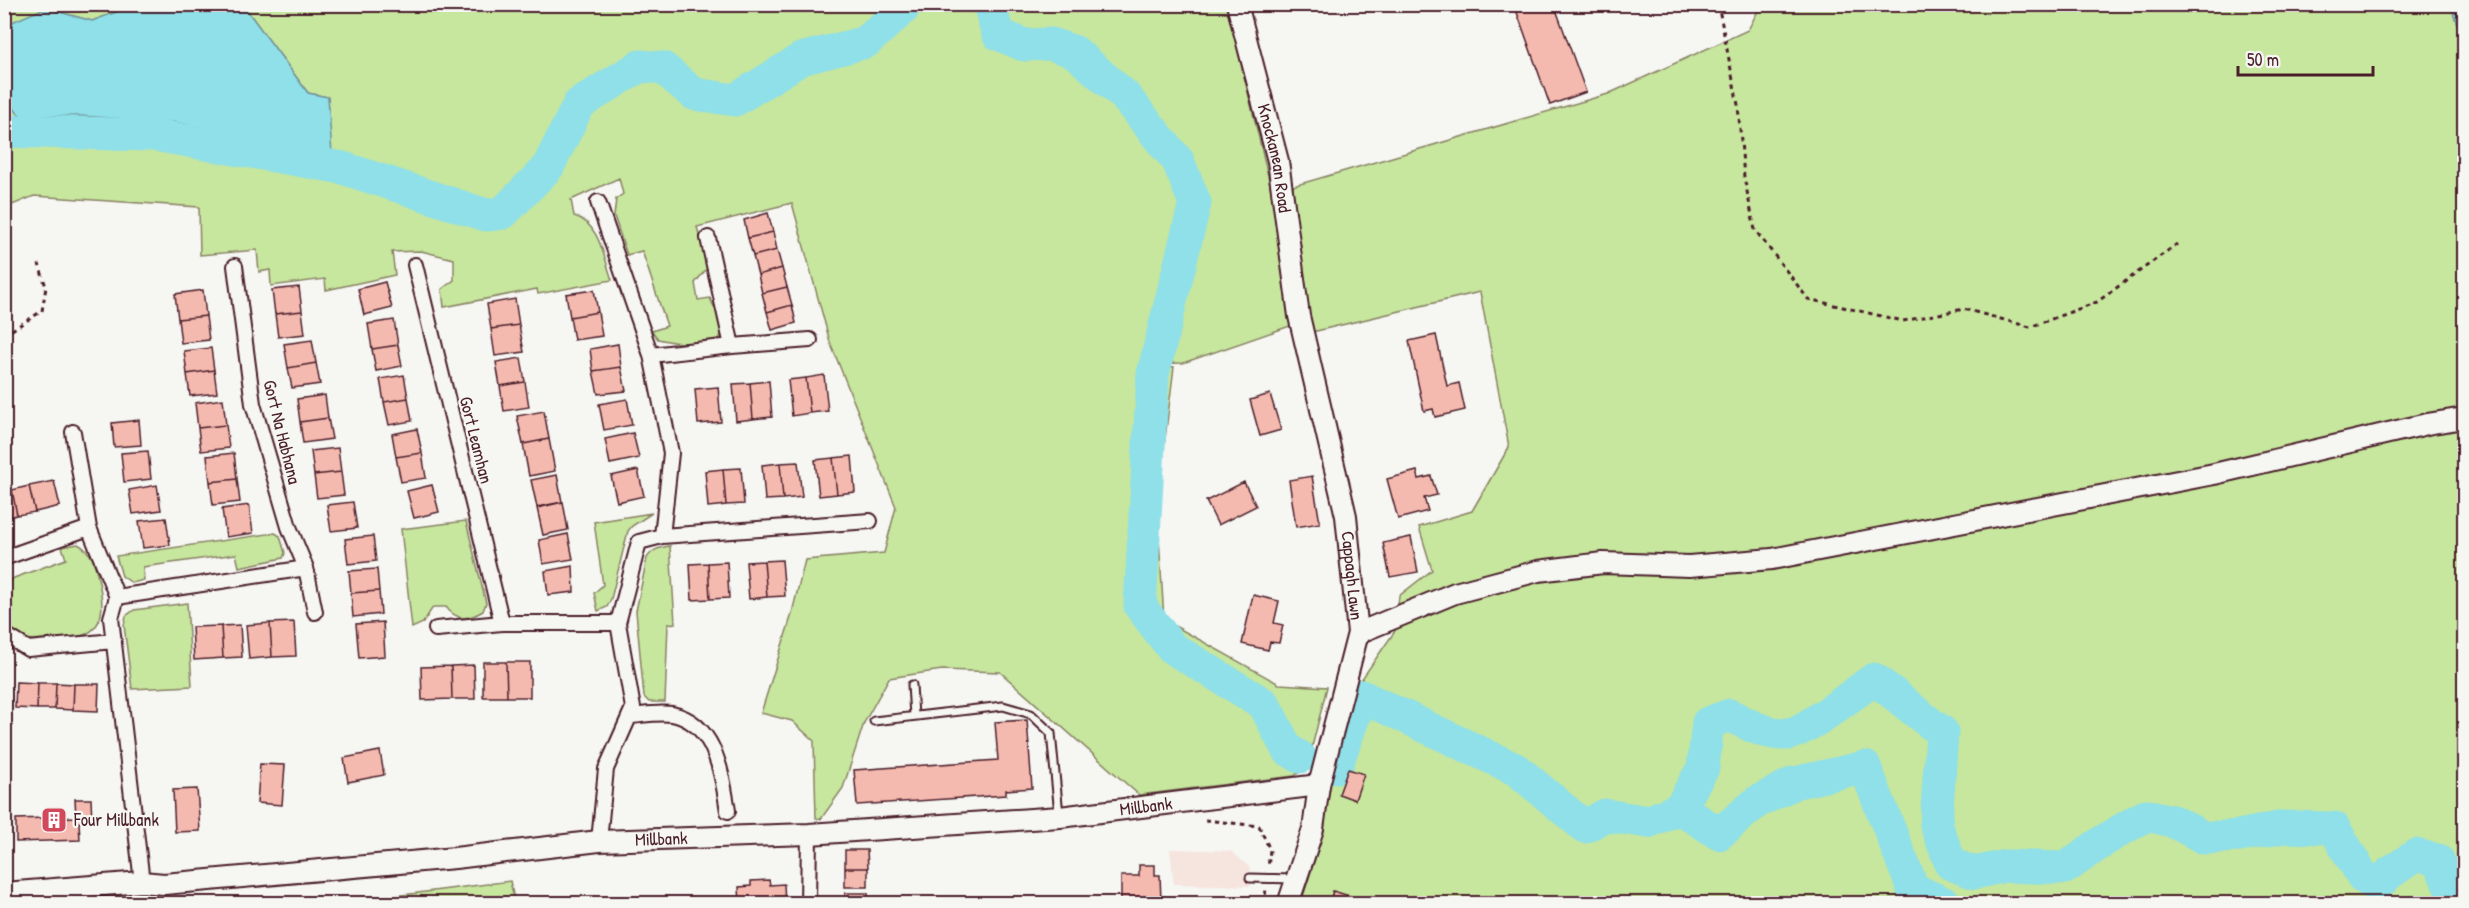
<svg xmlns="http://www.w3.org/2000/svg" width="2469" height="908" font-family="'Patrick Hand',sans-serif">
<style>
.built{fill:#f6e4de}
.green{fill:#c7e69e;stroke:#888264;stroke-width:1.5}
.water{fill:#8fe0e8;stroke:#73939c;stroke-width:1.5}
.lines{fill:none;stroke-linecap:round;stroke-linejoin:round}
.river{stroke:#8fe0e8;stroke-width:33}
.building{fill:#f5baaf;stroke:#4a1f2b;stroke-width:1.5}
.lane-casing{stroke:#4a1f2b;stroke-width:11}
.street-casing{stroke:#4a1f2b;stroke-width:18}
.secondary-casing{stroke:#4a1f2b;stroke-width:24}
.path{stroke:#4a1f2b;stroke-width:3;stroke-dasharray:4.5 4.5;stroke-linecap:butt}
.lane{stroke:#f6f6f2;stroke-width:7}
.street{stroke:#f6f6f2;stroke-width:14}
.secondary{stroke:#f6f6f2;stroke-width:20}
.labels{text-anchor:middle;stroke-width:4.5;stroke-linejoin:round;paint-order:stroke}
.street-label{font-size:18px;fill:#4a1f2b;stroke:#f6f6f2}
.poi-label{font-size:18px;fill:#4a1f2b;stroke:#f6f6f2;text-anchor:start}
</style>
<rect width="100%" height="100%" fill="#f6f6f2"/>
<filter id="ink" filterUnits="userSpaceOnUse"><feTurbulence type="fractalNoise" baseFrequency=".0167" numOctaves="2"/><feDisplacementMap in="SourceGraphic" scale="12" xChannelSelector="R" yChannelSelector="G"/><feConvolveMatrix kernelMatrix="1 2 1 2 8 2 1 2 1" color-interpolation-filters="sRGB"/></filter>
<g filter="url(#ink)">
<path class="built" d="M1170,849L1231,851L1250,868L1251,886L1174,884Z"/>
<path class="green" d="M5,5H135L92,21L45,8L5,28Z
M243,5H1227L1270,184L1290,326L1183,363L1148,364L1174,367L1157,503L1164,620L1279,684L1327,687L1307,767L1294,776L1139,795L1000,672L942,670L889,678L864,723L843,788L821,819L816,818L814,741L792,721L761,713L791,617L805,560L884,553L896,507L830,342L792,203L697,227L708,267L695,283L698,300L710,298L724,329L719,339C700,345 678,344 658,339L652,331L667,326L642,251L627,255L614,216L616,199L623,194L619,178L571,200L574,216C599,222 604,258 612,280L538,294L537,289L444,307L442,289L454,280V259L421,251L392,252L395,275L326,290L325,279L271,286L270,270L259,272L257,250L200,255L199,207L34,196L5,208L4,98L22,117L80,116L173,122L331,154L328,97L308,93Z
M1761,5H2451L2464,46V903H1301L1321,840L1330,760L1359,683L1395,631L1399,596L1432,570L1419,527L1472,511L1509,447L1480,292L1312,332L1298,254L1293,186L1608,94L1748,30Z
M652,513L632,526L628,531L611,599L607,607L598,611L594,593L603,585L594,522Z
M466,521L486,603L483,611C468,620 457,621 446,607H433L423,623L412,628L401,529Z
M275,533L280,536L285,553L283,558L239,567L236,554L143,567L144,580L132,583L122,576L116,556Z
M78,544C92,552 95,563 98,578C103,598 107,626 84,635C75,639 61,638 52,638C40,639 26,643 16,634C3,623 5,601 4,586L14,578L66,559L62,547Z
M670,546L675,623L668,624L665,702H649L644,697L636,611L647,558C653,549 659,548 670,546Z
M187,603L192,686L132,689L124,625L126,616L134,610Z
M510,881L515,903H396L395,896Z"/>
<path class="water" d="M135,5H243L308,93L328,97L332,154L173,122L80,116L21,117L5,98V25L45,8L92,21Z
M2451,5H2464V46Z"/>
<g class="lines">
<path class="river" d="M989,4L998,34L1024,45L1051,44L1075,52L1124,95L1178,161L1195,203L1153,374L1140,606L1172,648L1264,704L1287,749L1300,757
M4,131L154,135L343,168L486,215L503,213L548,167L579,104L640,66L663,68L694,94L735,100L801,59L866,42L903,9L905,4
M1336,767L1361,696L1517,770L1585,827L1605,815L1648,822L1680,808L1703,768L1708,723L1730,715C1747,724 1766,735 1787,734C1804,733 1857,691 1874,679C1898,696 1918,715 1942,732L1936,825L1951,864L1975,873L2005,866L2065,868L2105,840L2146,815L2172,821L2205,838L2239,836L2283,827L2334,828L2363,877L2376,886L2390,873L2416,855L2438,860L2458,904
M1680,808L1719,834L1757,802L1794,783L1865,767L1913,889L1946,904"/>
</g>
<path class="building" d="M1514,4H1554L1586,92L1550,105Z
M768,213L773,232L748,238L744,220Z
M773,232L777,250L753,256L748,238Z
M777,250L782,268L758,275L753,256Z
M782,268L787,287L762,293L758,275Z
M385,282L392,308L364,315L358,289Z
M299,287L302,311L275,314L272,290Z
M787,287L792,305L767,312L762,293Z
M203,290L206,316L178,319L175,294Z
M594,290L598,312L570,317L566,294Z
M515,299L519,325L491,329L487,304Z
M792,305L796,323L772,330L767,312Z
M302,311L305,334L278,337L275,314Z
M598,312L602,336L574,340L570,317Z
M206,316L209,340L181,343L178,319Z
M394,320L398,345L372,349L368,324Z
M519,325L524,352L495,356L491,329Z
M1436,335L1447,386L1459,383L1465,410L1435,417L1433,409L1424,411L1409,341Z
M312,340L316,363L288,368L284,344Z
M618,344L621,367L593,371L590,349Z
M398,345L402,366L376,371L372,349Z
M211,348L214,370L187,374L184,351Z
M521,358L525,382L500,386L496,362Z
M316,363L320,384L292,388L288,368Z
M621,367L626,391L598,394L593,371Z
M214,370L217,393L190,396L187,374Z
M404,375L408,398L384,402L380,379Z
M824,375L828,411L810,413L806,378Z
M806,378L810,413L792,416L788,380Z
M769,381L772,417L753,419L750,383Z
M525,382L529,407L504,411L500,386Z
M750,383L753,419L736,421L733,384Z
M718,387L721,422L698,424L695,389Z
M1270,394L1281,430L1260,436L1250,400Z
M325,395L328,418L300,422L297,399Z
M408,398L412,421L389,425L384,402Z
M223,399L226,425L198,428L195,403Z
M627,399L632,425L604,430L599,404Z
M544,411L549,439L523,444L517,416Z
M328,418L332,439L303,443L300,422Z
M139,420L141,445L114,447L112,423Z
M226,425L229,448L201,451L198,428Z
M417,429L422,453L396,457L392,434Z
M633,433L639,458L610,464L605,439Z
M549,439L555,471L529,476L523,444Z
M338,448L341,472L314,475L311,451Z
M148,451L151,479L124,482L121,453Z
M234,453L237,479L210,482L207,456Z
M422,453L426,478L401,482L396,457Z
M852,456L855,492L837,494L833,458Z
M833,458L837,494L819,496L815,460Z
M798,462L802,497L783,499L780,463Z
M780,463L783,499L765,500L762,465Z
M741,468L744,504L726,505L723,469Z
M723,469L726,505L708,507L705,471Z
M638,470L644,496L617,502L611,476Z
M1417,471L1419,479L1431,476L1437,495L1424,498L1428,511L1398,519L1387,479Z
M341,472L344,495L317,498L314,475Z
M557,475L562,502L537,507L531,480Z
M1312,476L1320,523L1296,527L1289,480Z
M237,479L240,502L213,505L210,482Z
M54,481L60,506L35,512L29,486Z
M1244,482L1256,506L1218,525L1206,501Z
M157,485L161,510L133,514L129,490Z
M432,485L439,512L414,518L407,491Z
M29,486L35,512L17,515L12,490Z
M12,490L17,515L4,518V491Z
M353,502L357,528L331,531L327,505Z
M563,502L568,530L543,535L537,508Z
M249,505L253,533L226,537L222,509Z
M166,518L170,545L143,548L139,521Z
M568,534L573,559L543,564L539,540Z
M373,536L376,561L348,564L345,539Z
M1411,537L1418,572L1390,577L1383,543Z
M782,560L785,596L767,597L764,561Z
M764,561L767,597L749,599L746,562Z
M727,562L729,598L710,599L708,563Z
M708,563L710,599L692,600L690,564Z
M573,566L574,592L548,595L545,571Z
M377,569L379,591L351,593L349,571Z
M379,591L381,614L353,617L351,593Z
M1253,595L1279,601L1274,623L1283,625L1279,643L1270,642L1268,650L1242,644Z
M294,622L296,656L272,657L270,623Z
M383,622L385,656L359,658L356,624Z
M270,623L272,657L249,659L246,625Z
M240,625L242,657L223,658L221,626Z
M221,626L223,658L194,660L192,627Z
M483,662H506L507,697H483Z
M506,662H530V697H507Z
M474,665L475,699H452L451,666Z
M451,666L452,699L422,700L421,667Z
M16,682L38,683L37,709L15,708Z
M38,683H56L55,709H37Z
M56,683L74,684L73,710L55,709Z
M74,684H99L98,711L73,710Z
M1027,720L1032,788L1006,790V795L857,805L854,770L998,760L995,722Z
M380,751L384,775L348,782L344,758Z
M260,764L285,765L282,805L257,803Z
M1348,769L1364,774L1355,800L1339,794Z
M197,789L200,831L175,832L173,790Z
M75,799H91L92,822H79L80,840L16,842V819L76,817Z
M845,850H867L868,868H845Z
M1139,865H1155V875H1160L1161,901L1121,902V876H1139Z
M845,868H868V887H845Z
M769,880L770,885L784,884L785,904H740L739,887L751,886V881Z
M1333,891L1356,898L1355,904H1329Z
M845,893H868V904H845Z
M943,898V904H912V899Z"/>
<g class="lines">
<g class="lane-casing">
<path id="lane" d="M912,685L914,716
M874,721L1003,706L1031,714L1051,733L1059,814
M1250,878L1295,879"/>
</g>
<g class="street-casing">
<path id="street" d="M598,202L651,355L671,453L662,536L639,542L618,623L633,708L606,769L599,841
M415,265L502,623L436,629
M732,346L810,340
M651,355L732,346L708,238
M89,528L117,597
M662,536L870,521
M4,558L89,528L73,432
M306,568L315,612
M502,623H618
M4,634L28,649L114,641
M630,716C643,715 659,712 672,714C716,723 722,775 728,811
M142,882L111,618L117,597L306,568L289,527L253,404L235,266
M808,904L809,834"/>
</g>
<g class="secondary-casing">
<g id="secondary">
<path id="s1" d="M1237,4L1278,161L1299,316L1346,516L1358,633L1319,785L1313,829L1288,904"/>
<path d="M1358,633L1455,593L1538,571L1603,563L1689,566L1772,559L2214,474L2427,424L2464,418"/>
<path id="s2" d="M4,893L142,882L164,884L455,858L599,841L809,834L1060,817L1319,785"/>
</g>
</g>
<path class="path" d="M1718,4L1738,105L1744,177L1755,230L1808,299L1903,321L1964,309L2030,327L2097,302L2177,244
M4,335L42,311L46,287L39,264
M1205,820L1259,826L1270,850L1268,868
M1264,904L1266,889"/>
<use href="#lane" class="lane"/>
<use href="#street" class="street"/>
<use href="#secondary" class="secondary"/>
</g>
</g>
<defs>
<g id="building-square" transform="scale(1.35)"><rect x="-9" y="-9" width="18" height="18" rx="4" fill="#d1495b" stroke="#f6f6f2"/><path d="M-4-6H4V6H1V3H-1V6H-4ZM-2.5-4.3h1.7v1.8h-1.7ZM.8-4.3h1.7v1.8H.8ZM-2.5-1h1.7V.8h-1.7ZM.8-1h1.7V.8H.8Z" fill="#fff"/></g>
</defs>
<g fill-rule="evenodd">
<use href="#building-square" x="54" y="820"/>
</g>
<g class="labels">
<g class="street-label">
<text dy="6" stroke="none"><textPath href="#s1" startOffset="159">Knockanean Road</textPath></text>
<text transform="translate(282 432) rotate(76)" y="6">Gort Na Habhana</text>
<text transform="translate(476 440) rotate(76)" y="6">Gort Leamhan</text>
<text dy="6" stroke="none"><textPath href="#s1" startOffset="584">Cappagh Lawn</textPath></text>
<text dy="6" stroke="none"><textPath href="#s2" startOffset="1146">Millbank</textPath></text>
<text dy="6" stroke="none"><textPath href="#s2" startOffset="660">Millbank</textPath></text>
</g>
<g class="poi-label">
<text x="74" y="826">Four Millbank</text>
</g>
</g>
<rect width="2469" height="908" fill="none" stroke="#f6f6f2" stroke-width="24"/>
<rect x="12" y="12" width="2445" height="884" fill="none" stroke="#4a1f2b" stroke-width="2" filter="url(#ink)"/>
<path d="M2238 66v9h135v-9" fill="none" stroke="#4a1f2b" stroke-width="3"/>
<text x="2247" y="66" font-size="18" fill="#4a1f2b" stroke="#f6f6f2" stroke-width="4.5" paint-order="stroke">50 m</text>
</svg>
